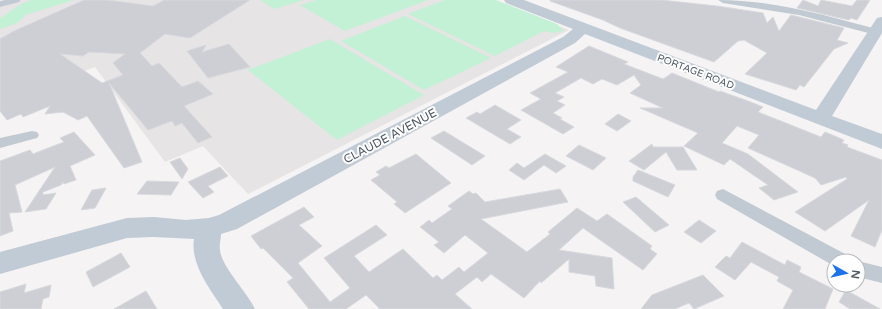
<svg xmlns="http://www.w3.org/2000/svg" width="882" height="309" viewBox="0 0 882 309" font-family="'Varela Round',sans-serif">
  <rect width="100%" height="100%" fill="#f5f3f3"/>
  <polygon fill="#e6e4e5" points="23,0 492,0 569,30 248,194 203,146 165,162 95,67 0,103 0,5"/>
  <g fill="#c3f1d5">
    <path d="M32,0H74L25,15C19,25 10,25 0,29V18C12,12 18,3 32,0Z"/>
    <polygon points="260,0 304,0 274,9"/>
    <polygon points="317,0 428,0 345,31 300,5"/>
    <polygon points="445,0 496,0 557,24 564,31 553,33 544,31 495,56 408,14"/>
    <polygon points="405,16 491,58 424,90 341,41"/>
    <polygon points="330,39 424,95 337,140 248,70"/>
  </g>
  <g fill="#cdcfd5" stroke="#d7d9de" fill-rule="evenodd">
    <path d="M84,0H107L153,6L164,0H250L190,38L165,34L140,53L152,66L159,63L182,87L198,81L213,94L184,106L212,137L198,143L182,123L175,126L172,121L148,130L109,83L142,162L124,168L87,116L78,120L63,112L45,114L50,106L23,117L21,114L7,120L0,111V39L14,31ZM89,52L125,54L113,63L123,75L102,83L60,54L83,56Z"/>
    <polygon points="550,0 661,0 717,6 763,13 767,23 773,17 779,31 791,15 844,28 837,40 848,43 834,49 804,87 800,85 796,90 745,74 767,53 744,40 738,41 714,62 620,28 603,20 550,1"/>
    <polygon points="803,0 818,6 821,0 852,6 857,0 870,0 857,20 851,18 849,20 797,8"/>
    <polygon points="229,44 250,67 208,78 187,51 206,45 202,52"/>
    <polygon points="589,46 628,62 624,64 663,79 672,73 719,92 720,91 748,101 763,107 758,112 821,137 825,132 844,140 842,143 848,145 847,147 882,160 882,230 875,247 851,236 869,200 825,231 795,212 847,179 846,177 821,185 815,178 748,148 759,135 737,126 722,143 748,154 798,192 774,200 759,188 768,185 730,159 724,165 684,146 698,133 640,108 663,108 630,93 641,85 634,75 617,85 602,79 593,84 581,78 555,93 564,97 557,101 565,105 553,113 562,118 560,119 574,127 563,134 521,110 541,99 530,93 568,72 556,67"/>
    <polygon points="495,105 521,120 507,129 521,137 510,144 466,118 477,112 480,114"/>
    <polygon points="618,114 631,121 617,131 605,124"/>
    <polygon points="444,131 485,156 472,165 431,138"/>
    <polygon points="74,132 95,155 70,166 76,180 64,184 63,182 61,185 43,192 43,195 56,193 46,209 25,212 55,167 15,185 22,212 9,213 13,231 0,236 0,161 30,150 33,154 43,150 64,142 60,138"/>
    <polygon points="652,144 653,147 683,147 697,170 677,170 666,152 644,170 629,161"/>
    <polygon points="579,145 606,158 593,170 566,156"/>
    <polygon points="416,154 451,183 405,213 394,204 397,202 371,180 380,175 376,172 386,166 389,168"/>
    <polygon points="545,154 566,166 556,173 544,165 524,180 509,170 517,163 524,168"/>
    <polygon points="180,158 188,169 182,179 170,162"/>
    <polygon points="220,167 228,176 208,186 214,192 203,198 188,182"/>
    <polygon points="638,170 675,185 668,197 633,181 633,177"/>
    <polygon points="147,181 179,182 171,195 137,194"/>
    <polygon points="106,188 95,208 81,210 92,190"/>
    <polygon points="560,189 568,202 481,219 527,252 550,234 548,232 577,208 597,221 607,214 652,246 650,249 657,254 643,270 583,228 559,250 612,258 614,289 596,286 595,276 569,272 569,259 541,283 540,281 524,298 491,274 482,282 477,277 455,294 472,309 380,309 366,295 346,309 309,309 287,282 293,278 263,248 261,249 251,236 304,207 314,217 299,225 322,246 298,263 330,302 350,288 324,258 376,225 387,235 354,256 369,272 403,249 433,278 437,275 442,280 459,267 464,272 488,253 465,235 444,253 434,245 439,242 420,227 429,220 432,223 452,209 448,206 469,191 473,194 476,193 485,202"/>
    <polygon points="636,197 669,225 655,232 623,202"/>
    <polygon points="699,220 716,231 701,243 684,232"/>
    <polygon points="742,242 785,265 787,260 801,267 799,272 833,289 825,309 783,309 793,290 777,281 779,277 751,262 735,280 715,267 726,256 730,258"/>
    <polygon points="121,253 130,267 93,287 86,272"/>
    <polygon points="703,275 724,296 694,309 689,303 675,309 641,309 652,295"/>
    <polygon points="26,284 24,293 51,285 49,297 43,299 41,309 0,309 0,292"/>
    <polygon points="846,290 880,309 850,309 839,302"/>
    <polygon points="146,291 157,309 114,309"/>
  </g>
  <g fill="none" stroke-linecap="round" stroke-linejoin="round">
    <g fill="#c1cad2" fill-rule="evenodd">
      <polygon points="5,0 21,0 19,2 0,7 0,1"/>
      <path d="M718,0C774,0 827,16 880,30L881,32L876,35L799,15L723,3Z"/>
      <polygon points="32,131 37,132 39,135 37,138 0,148 0,138"/>
      <polygon points="723,189 849,256 851,261 834,261 834,266 717,199 715,195 717,191"/>
      <polygon points="858,261 882,267 882,283 858,277"/>
    </g>
    <path fill="#c1cbd6" fill-rule="evenodd" d="M504,0H524L816,110L877,18L882,17V33L832,116L882,134V149L585,34L575,43L237,229L221,234C221,239 219,245 220,250C221,266 247,292 255,309H223C210,289 190,264 194,239L154,237L127,238L0,274V252L127,218L154,217L186,220L209,218L219,215L563,37L573,29L506,3Z"/>
  </g>
  <g text-anchor="middle" stroke-width="4" stroke-linejoin="round" paint-order="stroke">
    <g font-size="10" fill="#4a5661" stroke="#fff">
      <text transform="translate(696 71) rotate(21)" y="4">PORTAGE ROAD</text>
    </g>
    <g font-size="12" fill="#4a5661" stroke="#fff">
      <text transform="translate(390 136) rotate(-28)" y="4">CLAUDE AVENUE</text>
    </g>
  </g>
  <g transform="translate(846 273) rotate(98)"><circle r="19" fill="#ffffff" stroke="#b7bbc0"/>
  <path d="M0-3L7 15L0 10L-7 15Z" fill="#1a73e8"/>
  <text y="-6" font-size="11" font-weight="bold" text-anchor="middle" fill="#4a5661">N</text>
  </g>
</svg>
